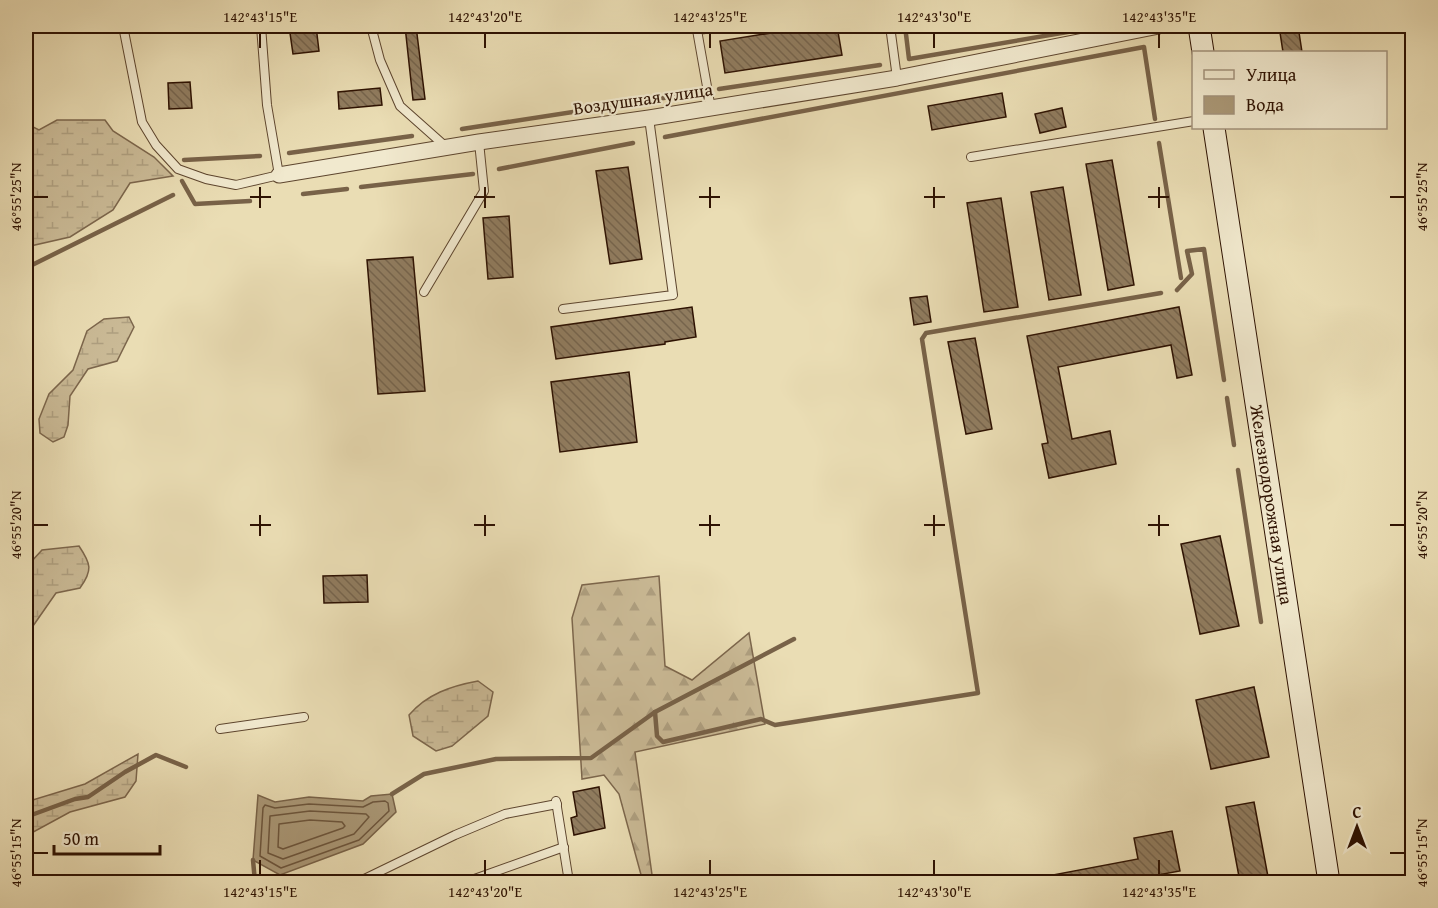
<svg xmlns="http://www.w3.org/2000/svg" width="1438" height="908" viewBox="0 0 1438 908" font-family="'Gentium Book Plus',serif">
  <defs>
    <pattern id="forest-firs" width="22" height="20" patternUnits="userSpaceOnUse" patternTransform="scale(1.5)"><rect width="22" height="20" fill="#caba96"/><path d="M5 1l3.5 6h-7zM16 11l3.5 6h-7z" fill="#ae9f80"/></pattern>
    <pattern id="wetland-marsh" width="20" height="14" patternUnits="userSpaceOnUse" patternTransform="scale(1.5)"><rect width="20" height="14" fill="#caba96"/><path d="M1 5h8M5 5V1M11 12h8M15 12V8" fill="none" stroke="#ae9f80"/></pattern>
    <pattern id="building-back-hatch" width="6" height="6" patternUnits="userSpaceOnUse" patternTransform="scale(1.5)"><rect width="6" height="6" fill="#907c5f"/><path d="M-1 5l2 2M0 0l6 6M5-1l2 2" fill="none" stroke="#76644c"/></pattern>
  </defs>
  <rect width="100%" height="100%" fill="#eaddb4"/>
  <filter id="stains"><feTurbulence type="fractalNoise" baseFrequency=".00333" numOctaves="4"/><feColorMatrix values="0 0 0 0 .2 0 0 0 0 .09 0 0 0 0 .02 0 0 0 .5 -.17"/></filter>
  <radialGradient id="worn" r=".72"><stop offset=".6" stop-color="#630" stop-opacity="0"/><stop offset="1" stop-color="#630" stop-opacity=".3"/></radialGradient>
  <polygon fill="url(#forest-firs)" stroke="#7c664c" stroke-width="1.5" points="659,576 665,666 692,680 749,633 765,724 635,752 653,882 643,882 619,794 604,775 582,779 572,618 582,585"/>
  <g fill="url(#wetland-marsh)" stroke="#7c664c" stroke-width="1.5">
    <polygon points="26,115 27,124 39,130 57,120 105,120 113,131 154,157 173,176 130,183 113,210 70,237 26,247"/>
    <polygon points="129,317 134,327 117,361 88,369 70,396 68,425 64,437 53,442 40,433 39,419 49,394 73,370 87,331 104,319"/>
    <path d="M79,546C91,564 93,570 80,588L56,593L26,636V576L31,562L42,550Z"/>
    <path d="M478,681L493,692L488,716L452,746L436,751L413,736L409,715C427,694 451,686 478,681Z"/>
    <polygon points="138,754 136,781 125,797 70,812 26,836 26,802 85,784"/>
  </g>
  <polygon fill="#aa9877" stroke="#786248" stroke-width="1.5" points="392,794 396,812 363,844 280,875 253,860 258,795 275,802 309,797 363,801 371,796"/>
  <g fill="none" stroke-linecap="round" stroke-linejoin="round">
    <g stroke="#6c553c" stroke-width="1.5">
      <polygon points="385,801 388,803 389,811 359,840 281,868 260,856 263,808 265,805 275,808 309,804 363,807 373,802"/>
      <polygon points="310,811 366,814 369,817 354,834 283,859 268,853 270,816"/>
      <polygon points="310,820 342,822 345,826 343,828 283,849 278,847 279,824"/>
    </g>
    <g stroke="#786248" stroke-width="4.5">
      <polyline points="905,26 909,59 1103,26"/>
      <polyline points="719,89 880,65"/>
      <polyline points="462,129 696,93"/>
      <polyline points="665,137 1144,47 1155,119"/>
      <polyline points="1159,143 1181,278"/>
      <polyline points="289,153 412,136"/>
      <polyline points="184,160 260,156"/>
      <polyline points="499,169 633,143"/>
      <polyline points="182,181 195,204 250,201"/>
      <polyline points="361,187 473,174"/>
      <polyline points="303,194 347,189"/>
      <polyline points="26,268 173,195"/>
      <polyline points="1177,290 1192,274 1187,251 1204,249 1224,380"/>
      <polyline points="1227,398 1234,445"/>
      <polyline points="1238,470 1261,622"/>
      <polyline points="655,712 657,736 663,742 761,719 775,725 978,693 922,339 926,333 1161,293"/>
      <polyline points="392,794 424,774 496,759 591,758 655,712 794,639"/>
      <polyline points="26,817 75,799 88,797 125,772 156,755 186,767"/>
      <polyline points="253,860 255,882"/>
    </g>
  </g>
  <g fill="url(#building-back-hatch)" stroke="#2e1202" stroke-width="1.5">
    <polygon points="289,26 316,26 319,51 293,54"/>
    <polygon points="405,26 416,26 425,99 413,100"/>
    <polygon points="815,26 837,26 842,55 725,73 720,41"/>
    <polygon points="1279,26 1298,26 1302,52 1283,52"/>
    <polygon points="190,82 192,108 169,109 168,83"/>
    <polygon points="380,88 382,105 339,109 338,92"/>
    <polygon points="1002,93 1006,117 932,130 928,106"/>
    <polygon points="1062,108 1066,127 1040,133 1035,114"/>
    <polygon points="1112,160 1134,285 1108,290 1086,164"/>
    <polygon points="628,167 642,259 610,264 596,171"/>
    <polygon points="1063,187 1081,295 1049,300 1031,192"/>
    <polygon points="1001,198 1018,307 984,312 967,203"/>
    <polygon points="509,216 513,277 488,279 483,218"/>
    <polygon points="413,257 425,391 378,394 367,260"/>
    <polygon points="927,296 931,322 914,325 910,298"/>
    <polygon points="692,307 696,337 665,342 665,344 556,359 551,327"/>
    <polygon points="1179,307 1192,375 1177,378 1171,345 1058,367 1072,439 1110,431 1116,464 1049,478 1042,444 1048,443 1027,336"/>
    <polygon points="975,338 992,429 966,434 948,342"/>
    <polygon points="629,372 637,442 560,452 551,382"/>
    <polygon points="1220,536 1239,626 1200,634 1181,544"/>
    <polygon points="367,575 368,602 324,603 323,576"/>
    <polygon points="1254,687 1269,757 1211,769 1196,700"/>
    <polygon points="599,787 605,828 574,835 571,818 577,816 573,792"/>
    <polygon points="1254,802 1269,882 1240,882 1226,807"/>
    <polygon points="1172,831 1180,871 1119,882 1043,882 1042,877 1138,859 1134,838"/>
  </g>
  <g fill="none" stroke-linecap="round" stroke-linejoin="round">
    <defs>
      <g id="service">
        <polyline points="123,26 142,122 156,145 178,169 206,179 236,185 279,175 267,105 261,26"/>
        <polyline points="371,26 380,60 400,106 445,146"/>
        <polyline points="890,26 897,78"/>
        <polyline points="711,109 697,30 730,26"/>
        <polyline points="971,157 1194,121"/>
        <polyline points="424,292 484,191 479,142"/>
        <polyline points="563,309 673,295 649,118"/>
        <polyline points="220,729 304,717"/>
        <polyline points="556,801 569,882"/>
        <polyline points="358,882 455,835 505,814 557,804"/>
        <polyline points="466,882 564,847"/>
      </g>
      <polyline id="minor" points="279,175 479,142 649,118 897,78 1159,26"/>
      <g id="secondary">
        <polyline points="1199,26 1203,52"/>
        <path id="s1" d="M1214,128L1329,882"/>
      </g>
    </defs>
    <use href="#service" stroke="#5d452e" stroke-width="10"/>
    <use href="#minor" stroke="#5d452e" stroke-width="17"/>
    <use href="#secondary" stroke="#2e1202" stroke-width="23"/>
    <use href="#service" stroke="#f1e9ce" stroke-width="8"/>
    <use href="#minor" stroke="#f1e9ce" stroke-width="15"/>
    <use href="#secondary" stroke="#f1e9ce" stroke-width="21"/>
  </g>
  <path fill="none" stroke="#2e1202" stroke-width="2" d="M260,33V48M485,33V48M710,33V48M934,33V48M1159,33V48M260,187V208M485,187V208M710,187V208M934,187V208M1159,187V208M33,197H48M250,197H271M474,197H495M699,197H720M924,197H945M1148,197H1169M1390,197H1405M260,515V536M485,515V536M710,515V536M934,515V536M1159,515V536M33,525H48M250,525H271M474,525H495M699,525H720M924,525H945M1148,525H1169M1390,525H1405M33,853H48M1390,853H1405M260,860V875M485,860V875M710,860V875M934,860V875M1159,860V875"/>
  <g text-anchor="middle" stroke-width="4.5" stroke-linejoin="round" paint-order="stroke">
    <g font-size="18" fill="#2e1202" stroke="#f1e9ce">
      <text transform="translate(643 99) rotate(-8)" y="6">Воздушная улица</text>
      <text dy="6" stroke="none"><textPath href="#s1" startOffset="381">Железнодорожная улица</textPath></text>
    </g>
  </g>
  <rect width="1438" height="908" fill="none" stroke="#eaddb4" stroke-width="66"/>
  <rect x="1192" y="51" width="195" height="78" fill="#f1e9ce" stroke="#a3937c" stroke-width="1.5"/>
  <rect x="1204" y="70" width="30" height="9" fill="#f1e9ce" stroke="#a3937c" stroke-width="1.5"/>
  <text x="1246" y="81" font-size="18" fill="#2e1202">Улица</text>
  <rect x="1204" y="96" width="30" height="18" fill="#aa9877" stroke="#a3937c" stroke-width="1.5"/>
  <text x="1246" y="111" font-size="18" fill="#2e1202">Вода</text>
  <g transform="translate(1357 827)" stroke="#f1e9ce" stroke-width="4.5" paint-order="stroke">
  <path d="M0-4.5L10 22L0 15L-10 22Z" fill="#2e1202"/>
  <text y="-9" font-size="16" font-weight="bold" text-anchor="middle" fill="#2e1202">С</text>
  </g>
  <path d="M54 845v9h106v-9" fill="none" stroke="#2e1202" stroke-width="3"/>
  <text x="63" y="845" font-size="18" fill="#2e1202" stroke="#f1e9ce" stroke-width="4.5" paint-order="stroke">50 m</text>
  <rect x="33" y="33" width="1372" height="842" fill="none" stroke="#2e1202" stroke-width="2"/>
  <g font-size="15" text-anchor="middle" fill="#2e1202">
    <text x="260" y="22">142°43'15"E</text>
    <text x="485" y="22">142°43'20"E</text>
    <text x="710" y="22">142°43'25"E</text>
    <text x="934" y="22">142°43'30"E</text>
    <text x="1159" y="22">142°43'35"E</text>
    <text transform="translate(16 197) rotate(-90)" y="5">46°55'25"N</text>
    <text transform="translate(1422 197) rotate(-90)" y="5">46°55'25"N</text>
    <text transform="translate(16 525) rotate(-90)" y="5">46°55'20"N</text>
    <text transform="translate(1422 525) rotate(-90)" y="5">46°55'20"N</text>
    <text transform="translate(16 853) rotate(-90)" y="5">46°55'15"N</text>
    <text transform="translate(1422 853) rotate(-90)" y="5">46°55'15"N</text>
    <text x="260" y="897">142°43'15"E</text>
    <text x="485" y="897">142°43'20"E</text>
    <text x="710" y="897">142°43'25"E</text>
    <text x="934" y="897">142°43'30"E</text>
    <text x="1159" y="897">142°43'35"E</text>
  </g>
  <rect width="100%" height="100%" filter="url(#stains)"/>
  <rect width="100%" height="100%" fill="url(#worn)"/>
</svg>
